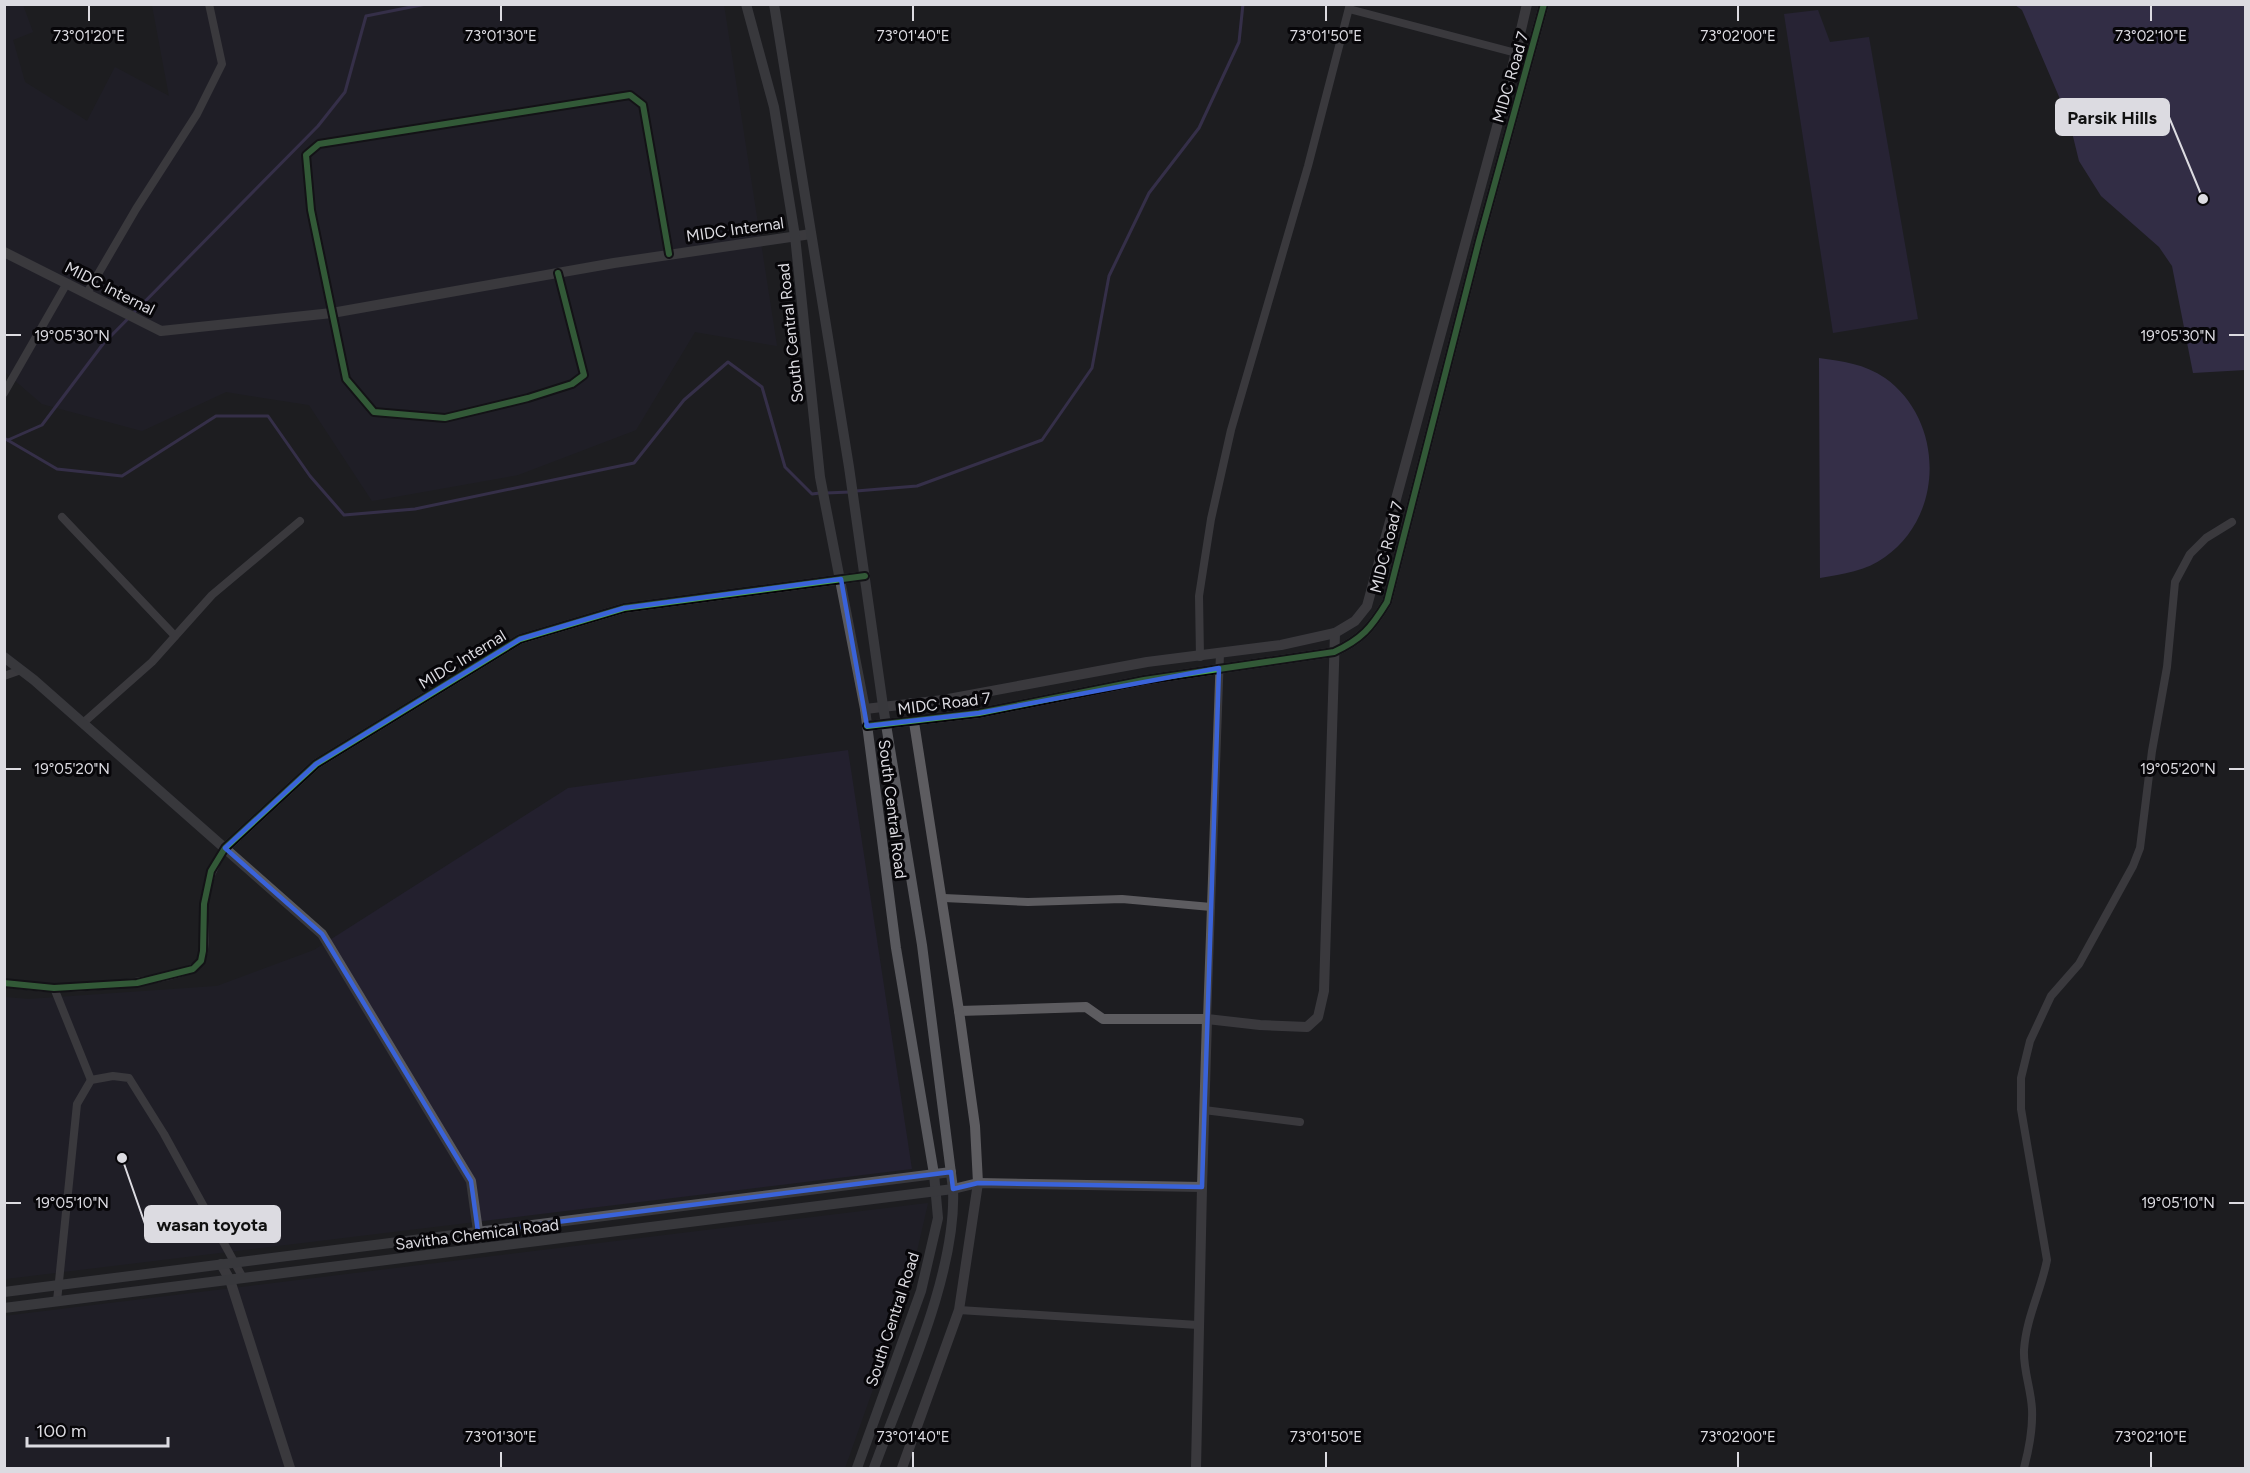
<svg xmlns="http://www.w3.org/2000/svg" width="2250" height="1473" viewBox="0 0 2250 1473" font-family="Figtree,sans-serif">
  <rect width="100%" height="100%" fill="#1d1d21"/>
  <g fill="#23202e">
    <polygon points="5,5 23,5 33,32 13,40 25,82 87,121 115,67 169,96 152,5 724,5 777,346 695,332 636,430 518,475 372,501 309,405 226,392 142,431 42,404 5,372"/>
    <polygon points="848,750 912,1169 5,1279 4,997 29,999 217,986 314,950 568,788"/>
    <polygon points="928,1203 908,1290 845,1468 5,1468 4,1316"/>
  </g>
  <polygon fill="#332b4c" points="1818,10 1830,42 1869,37 1918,319 1833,333 1784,14"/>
  <polygon fill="#4c4071" points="2015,5 2245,5 2245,370 2193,373 2172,266 2159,247 2101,196 2079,161 2069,120 2022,10"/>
  <path fill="#524579" d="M1819,358C1842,361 1865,364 1885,378C1944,420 1945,515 1885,557C1866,571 1843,574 1820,578Z"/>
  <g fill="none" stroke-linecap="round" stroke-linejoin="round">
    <g stroke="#524579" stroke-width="3">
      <polyline points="4,438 57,469 122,476 216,416 268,416 310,476 344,515 415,509 634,463 684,400 728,362 762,387 785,467 812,494 820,493"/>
      <polyline points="8,440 42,425 103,344 318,126 345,92 366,16 426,4"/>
      <polyline points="856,491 917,486 1042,440 1092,368 1109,276 1149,193 1199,128 1239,42 1243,4"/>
      <polyline points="826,493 850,492"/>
    </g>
    <g stroke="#5d5c60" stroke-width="8">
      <polyline points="1349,9 1516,53"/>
      <polyline points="558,273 584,375 572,384 528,398 445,418 374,412 346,379 311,210 306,155 319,144 630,95 643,105 669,254"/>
      <polyline points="87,293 136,209 197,114 222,64 209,4"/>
      <polyline points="4,393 67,283"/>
      <polyline points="62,517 175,636"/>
      <polyline points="1200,657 1199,596 1211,519 1231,430 1308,166 1350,4"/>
      <polyline points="4,676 21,670"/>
      <polyline points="83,723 152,662 212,595 300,521"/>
      <polyline points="944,898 1028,902 1122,899 1211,907"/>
      <path d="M4,983C21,985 38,988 54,988C79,989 188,981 200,962C209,946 202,920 204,903C207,882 213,866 225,848"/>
      <polyline points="54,988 91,1080"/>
      <polyline points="1207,1019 1220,653"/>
      <polyline points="1204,1110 1300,1122"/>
      <polyline points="57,1301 77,1104 91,1080 113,1076 129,1078 164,1134 243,1278"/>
      <polyline points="959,1310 1198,1325"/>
      <path d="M2024,1468C2029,1449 2033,1429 2032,1409C2031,1389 2023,1369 2024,1350C2026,1318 2041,1291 2047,1260L2021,1109V1078L2030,1041L2051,996L2079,964L2133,866L2140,848L2152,751L2167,667L2175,582L2190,554L2206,538L2232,522"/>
    </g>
    <g stroke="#5d5c60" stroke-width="10">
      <polyline points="4,252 161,331 332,313 614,263 811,234"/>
      <polyline points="911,703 959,1011 1086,1007 1103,1019 1207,1019 1202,1187 978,1183 953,1189"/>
      <polyline points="865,709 943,700 1147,662 1281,645 1335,633 1355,621 1367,606 1508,86 1527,4"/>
      <path d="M867,726L979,713L1144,680L1334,652C1362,639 1371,628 1387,602L1479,241L1544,4"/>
      <polyline points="225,848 316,764 520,639 624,608 865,576"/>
      <polyline points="1207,1019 1260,1025 1307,1027 1318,1017 1324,991 1335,633"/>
      <polyline points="221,1264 230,1280 290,1468"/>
      <polyline points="902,1468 959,1310 978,1183 975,1126 959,1011"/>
      <polyline points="1196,1468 1202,1187"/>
    </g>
    <g stroke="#59595e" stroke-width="10">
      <polyline points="746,4 774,107 795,236 820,477 865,709 896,948 934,1174 938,1218 921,1291 857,1468"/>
      <path d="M774,4L849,467L883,706L922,945L953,1189C957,1273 903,1388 874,1468"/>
      <polyline points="4,657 34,680 322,934 471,1181 479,1238"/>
      <polyline points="4,1292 951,1172"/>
      <polyline points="4,1308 953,1189"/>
    </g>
    <defs>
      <g id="cycleway">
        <polyline points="558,273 584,375 572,384 528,398 445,418 374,412 346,379 311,210 306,155 319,144 630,95 643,105 669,254"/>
        <path d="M867,726L979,713L1144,680L1334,652C1362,639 1371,628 1387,602L1479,241L1544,4"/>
        <polyline points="4,983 54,988 137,983 193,969 201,961 203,951 204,904 211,871 225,848 316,764 520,639 624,608 865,576"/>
      </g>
    </defs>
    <use href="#cycleway" stroke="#070609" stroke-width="10"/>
    <use href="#cycleway" stroke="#4ca352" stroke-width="6"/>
  </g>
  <path d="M0 0H2250V1473H0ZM841,579L867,726L979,713L1219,668L1202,1187L978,1183L953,1189L951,1172L478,1232L471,1181L322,934L225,848L316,764L520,639L624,608Z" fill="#1d1d21" fill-opacity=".55" fill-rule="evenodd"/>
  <path fill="none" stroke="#3a63d9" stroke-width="4.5" stroke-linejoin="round" d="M841,579L867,726L979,713L1219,668L1202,1187L978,1183L953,1189L951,1172L478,1232L471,1181L322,934L225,848L316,764L520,639L624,608Z"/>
  <path fill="none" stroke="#dcdbe1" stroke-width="2" d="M89,6V21M501,6V21M913,6V21M1326,6V21M1738,6V21M2151,6V21M6,335H21M2229,335H2244M6,769H21M2229,769H2244M6,1203H21M2229,1203H2244M501,1452V1467M913,1452V1467M1326,1452V1467M1738,1452V1467M2151,1452V1467"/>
  <g text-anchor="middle" stroke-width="6" stroke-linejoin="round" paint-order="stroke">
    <g font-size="16" fill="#dcdbe1" stroke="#070609">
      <text transform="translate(1510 77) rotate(-74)" y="6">MIDC Road 7</text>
      <text transform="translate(735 229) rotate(-8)" y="6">MIDC Internal</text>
      <text transform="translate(110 288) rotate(27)" y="6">MIDC Internal</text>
      <text transform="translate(790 333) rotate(-96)" y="6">South Central Road</text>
      <text transform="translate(1386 547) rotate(-76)" y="6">MIDC Road 7</text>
      <text transform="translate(462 659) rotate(-31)" y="6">MIDC Internal</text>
      <text transform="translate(944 703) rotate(-7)" y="6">MIDC Road 7</text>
      <text transform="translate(893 809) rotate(83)" y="6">South Central Road</text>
      <text transform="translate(477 1234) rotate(-7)" y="6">Savitha Chemical Road</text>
      <text transform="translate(892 1319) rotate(-72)" y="6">South Central Road</text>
    </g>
  </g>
  <g font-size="15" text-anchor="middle" fill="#dcdbe1" stroke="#070609" stroke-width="6" stroke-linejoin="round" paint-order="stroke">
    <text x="89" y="41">73°01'20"E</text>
    <text x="501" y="41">73°01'30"E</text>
    <text x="913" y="41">73°01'40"E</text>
    <text x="1326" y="41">73°01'50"E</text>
    <text x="1738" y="41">73°02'00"E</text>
    <text x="2151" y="41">73°02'10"E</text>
    <text x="72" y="341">19°05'30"N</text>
    <text x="2178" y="341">19°05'30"N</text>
    <text x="72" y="774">19°05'20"N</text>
    <text x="2178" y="774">19°05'20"N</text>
    <text x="72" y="1208">19°05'10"N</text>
    <text x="2178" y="1208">19°05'10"N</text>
    <text x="501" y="1442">73°01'30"E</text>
    <text x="913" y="1442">73°01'40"E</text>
    <text x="1326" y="1442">73°01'50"E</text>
    <text x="1738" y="1442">73°02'00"E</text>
    <text x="2151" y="1442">73°02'10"E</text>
  </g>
  <path fill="none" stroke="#dcdbe1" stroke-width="2" d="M2203 199L2169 117M122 1158L145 1224"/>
  <g fill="#dcdbe1" stroke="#070609" stroke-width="2">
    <circle cx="2203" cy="199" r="6"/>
    <circle cx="122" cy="1158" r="6"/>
  </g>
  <g fill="#dcdbe1" stroke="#dcdbe1" stroke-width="2">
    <rect x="2056" y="99" width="113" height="36" rx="6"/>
    <rect x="145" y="1206" width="135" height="36" rx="6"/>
  </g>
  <g font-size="18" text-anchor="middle" font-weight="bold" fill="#111">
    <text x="2112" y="124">Parsik Hills</text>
    <text x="212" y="1231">wasan toyota</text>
  </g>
  <rect width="2250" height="1473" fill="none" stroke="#dcdbe1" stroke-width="12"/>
  <path d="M27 1437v9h141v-9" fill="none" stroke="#dcdbe1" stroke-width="3"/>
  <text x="36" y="1437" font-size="18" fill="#dcdbe1" stroke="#070609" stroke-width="4.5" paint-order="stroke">100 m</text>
</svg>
